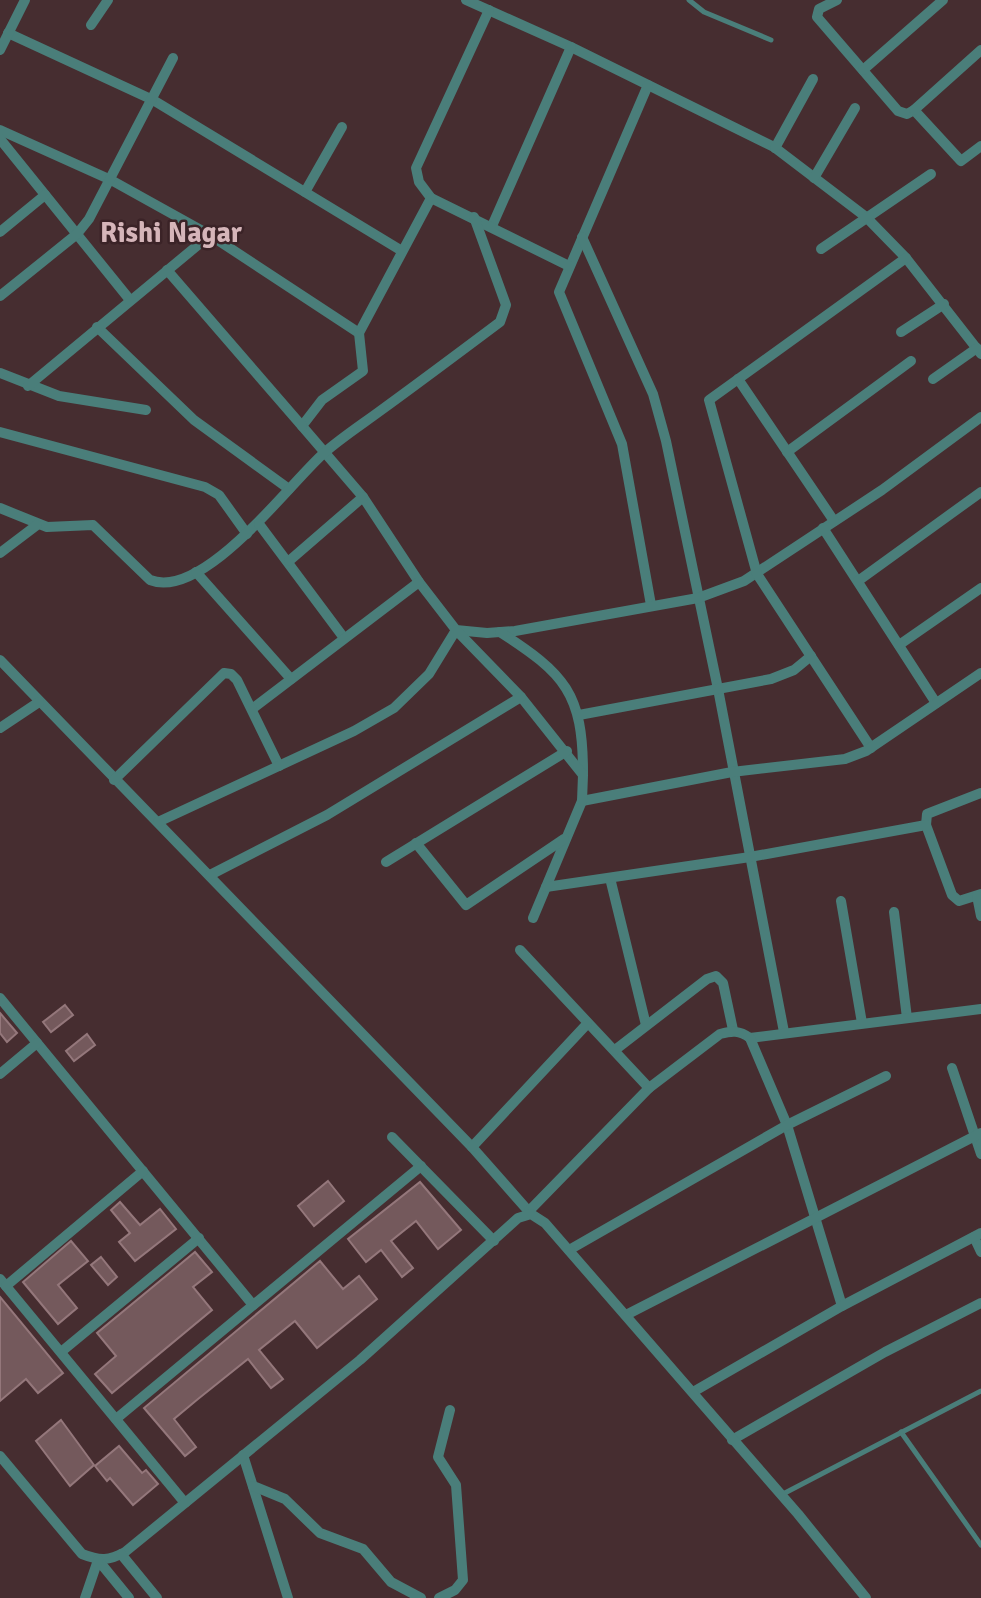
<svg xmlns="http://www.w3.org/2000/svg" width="981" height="1598" viewBox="0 0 981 1598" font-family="Signika,sans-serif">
  <rect width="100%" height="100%" fill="#462d30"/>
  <g fill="#74595c" stroke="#94777b" stroke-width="2">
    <polygon points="65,1005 73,1015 51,1032 43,1022"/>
    <polygon points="0,1013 17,1033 7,1042 0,1033"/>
    <polygon points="87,1034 95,1045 74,1061 66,1051"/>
    <polygon points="328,1181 344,1201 314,1226 298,1206"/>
    <polygon points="420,1182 461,1230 438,1249 416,1221 391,1241 413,1268 402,1277 381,1250 366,1262 348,1239"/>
    <polygon points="120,1202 140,1225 160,1209 176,1229 135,1261 119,1242 130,1233 111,1210"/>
    <polygon points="71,1241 88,1261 58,1285 77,1308 58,1324 23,1282"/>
    <polygon points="195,1252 212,1272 193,1287 212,1310 112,1393 95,1374 116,1356 97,1333"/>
    <polygon points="101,1257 117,1277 108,1285 91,1265"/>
    <polygon points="320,1261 343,1289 359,1276 377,1299 317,1348 295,1321 259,1350 283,1379 271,1388 248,1359 198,1399 174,1419 196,1447 185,1456 144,1408"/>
    <polygon points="0,1297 63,1373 38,1393 26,1379 0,1401"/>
    <polygon points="61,1420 94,1465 70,1486 36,1441"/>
    <polygon points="119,1446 142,1473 146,1470 158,1484 133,1505 110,1478 107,1481 95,1466"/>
  </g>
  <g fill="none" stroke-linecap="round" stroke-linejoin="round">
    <g stroke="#4a7e7a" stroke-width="5">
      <polyline points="689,0 704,12 771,40"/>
      <polyline points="901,1432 981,1545"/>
      <polyline points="781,1495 981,1391"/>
    </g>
    <g stroke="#4a7e7a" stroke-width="10">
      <polyline points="466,0 571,47 774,147 866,217 906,258 981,354"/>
      <polyline points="837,0 819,9 817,17 898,111 907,114 914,110 961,161 981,146"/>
      <polyline points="91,25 108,0"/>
      <polyline points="8,33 153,100 402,251"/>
      <polyline points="0,50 25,0"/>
      <polyline points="863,70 943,0"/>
      <polyline points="648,85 559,292 622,444 651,605"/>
      <polyline points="914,110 981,50"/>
      <polyline points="0,130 111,180 210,235 359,333"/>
      <polyline points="0,139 130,300"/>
      <polyline points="775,148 813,79"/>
      <polyline points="814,178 855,108"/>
      <polyline points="305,192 342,127"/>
      <polyline points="431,198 419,182 416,168 489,10"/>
      <polyline points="492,226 571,47"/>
      <polyline points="0,232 45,195"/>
      <polyline points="582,237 653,394 666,441 718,689 784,1032"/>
      <polyline points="821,249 931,174"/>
      <polyline points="569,266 431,198 359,333 363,371 322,400 302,426 363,497 419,582 456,630 487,633 515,631 698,598 744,581 882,490 981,417"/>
      <polyline points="167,270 302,426"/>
      <polyline points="0,296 77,234 89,219 173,58"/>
      <polyline points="97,327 194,420 289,489"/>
      <polyline points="901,332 944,304"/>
      <polyline points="0,373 59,396 146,410"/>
      <polyline points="738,379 834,521"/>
      <polyline points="933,379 977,348"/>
      <polyline points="28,386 210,235"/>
      <polyline points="0,432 205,487 219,495 247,534"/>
      <polyline points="787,452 911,361"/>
      <path d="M0,508L47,527L93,525L150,580C203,601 289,484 324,453C341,438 361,425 380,411C420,382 460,352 500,322L506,305L474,217"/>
      <polyline points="259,524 344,638"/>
      <polyline points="823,528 936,703"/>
      <polyline points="0,553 37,525"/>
      <polyline points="289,561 363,497"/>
      <polyline points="196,572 291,679"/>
      <polyline points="858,581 981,492"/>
      <path d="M500,632C565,674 583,693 583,773"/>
      <polyline points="899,645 981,588"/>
      <polyline points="0,660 472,1147 531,1214"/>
      <polyline points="252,709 419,582"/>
      <polyline points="579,715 771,679 794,670 811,656"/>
      <polyline points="0,728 39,702"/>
      <polyline points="871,748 757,574 709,400 906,258"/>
      <polyline points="114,780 224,673 231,674 237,680 279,766"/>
      <polyline points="582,801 732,772 845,759 866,751 981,673"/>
      <polyline points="158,822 354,731 394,708 429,674 456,630 521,697 583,775 582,801 533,918"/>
      <polyline points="926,825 927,814 981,793"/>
      <polyline points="416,843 466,905 564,839"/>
      <polyline points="386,862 567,751"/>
      <polyline points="210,875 327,815 521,697"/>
      <polyline points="610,878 646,1025"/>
      <polyline points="546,887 750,857 926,825 952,895 959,901 981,894"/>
      <polyline points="977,896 981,916"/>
      <polyline points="841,901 862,1023"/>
      <polyline points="894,912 907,1018"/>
      <polyline points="520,950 649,1088"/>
      <polyline points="0,998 253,1305"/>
      <polyline points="750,1038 981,1009"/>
      <polyline points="615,1050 707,979 716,976 723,983 733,1030"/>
      <polyline points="952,1068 981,1154"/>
      <polyline points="0,1074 37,1043"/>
      <polyline points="392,1137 494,1241"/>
      <polyline points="472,1147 587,1024"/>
      <path d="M529,1211L649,1088L720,1034C732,1031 739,1030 750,1038L787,1125L842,1306"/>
      <polyline points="974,1237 981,1252"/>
      <polyline points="569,1250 787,1125 886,1076"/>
      <polyline points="0,1279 185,1503"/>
      <polyline points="6,1286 143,1171"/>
      <polyline points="626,1315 981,1133"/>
      <polyline points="61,1352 199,1238"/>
      <polyline points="693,1392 842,1306 981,1233"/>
      <polyline points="116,1419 421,1166"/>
      <polyline points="732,1440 885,1352 981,1303"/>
      <polyline points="243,1455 288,1598"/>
      <path d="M0,1456L82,1554C100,1561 109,1561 125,1552L360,1360L518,1218L531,1214L545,1223L798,1514L866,1598"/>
      <polyline points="253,1486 285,1499 320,1533 363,1549 391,1582 421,1598"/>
      <polyline points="121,1554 157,1598"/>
      <polyline points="98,1560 129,1598"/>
      <polyline points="85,1598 98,1560"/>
      <polyline points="439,1598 455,1590 463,1580 456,1485 438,1457 450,1410"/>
    </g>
  </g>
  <g text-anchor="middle" stroke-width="5" stroke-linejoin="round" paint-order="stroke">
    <g font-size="28" font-weight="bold" fill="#d5b5b9" stroke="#3b2327">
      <text x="171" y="242">Rishi Nagar</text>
    </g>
  </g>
</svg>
